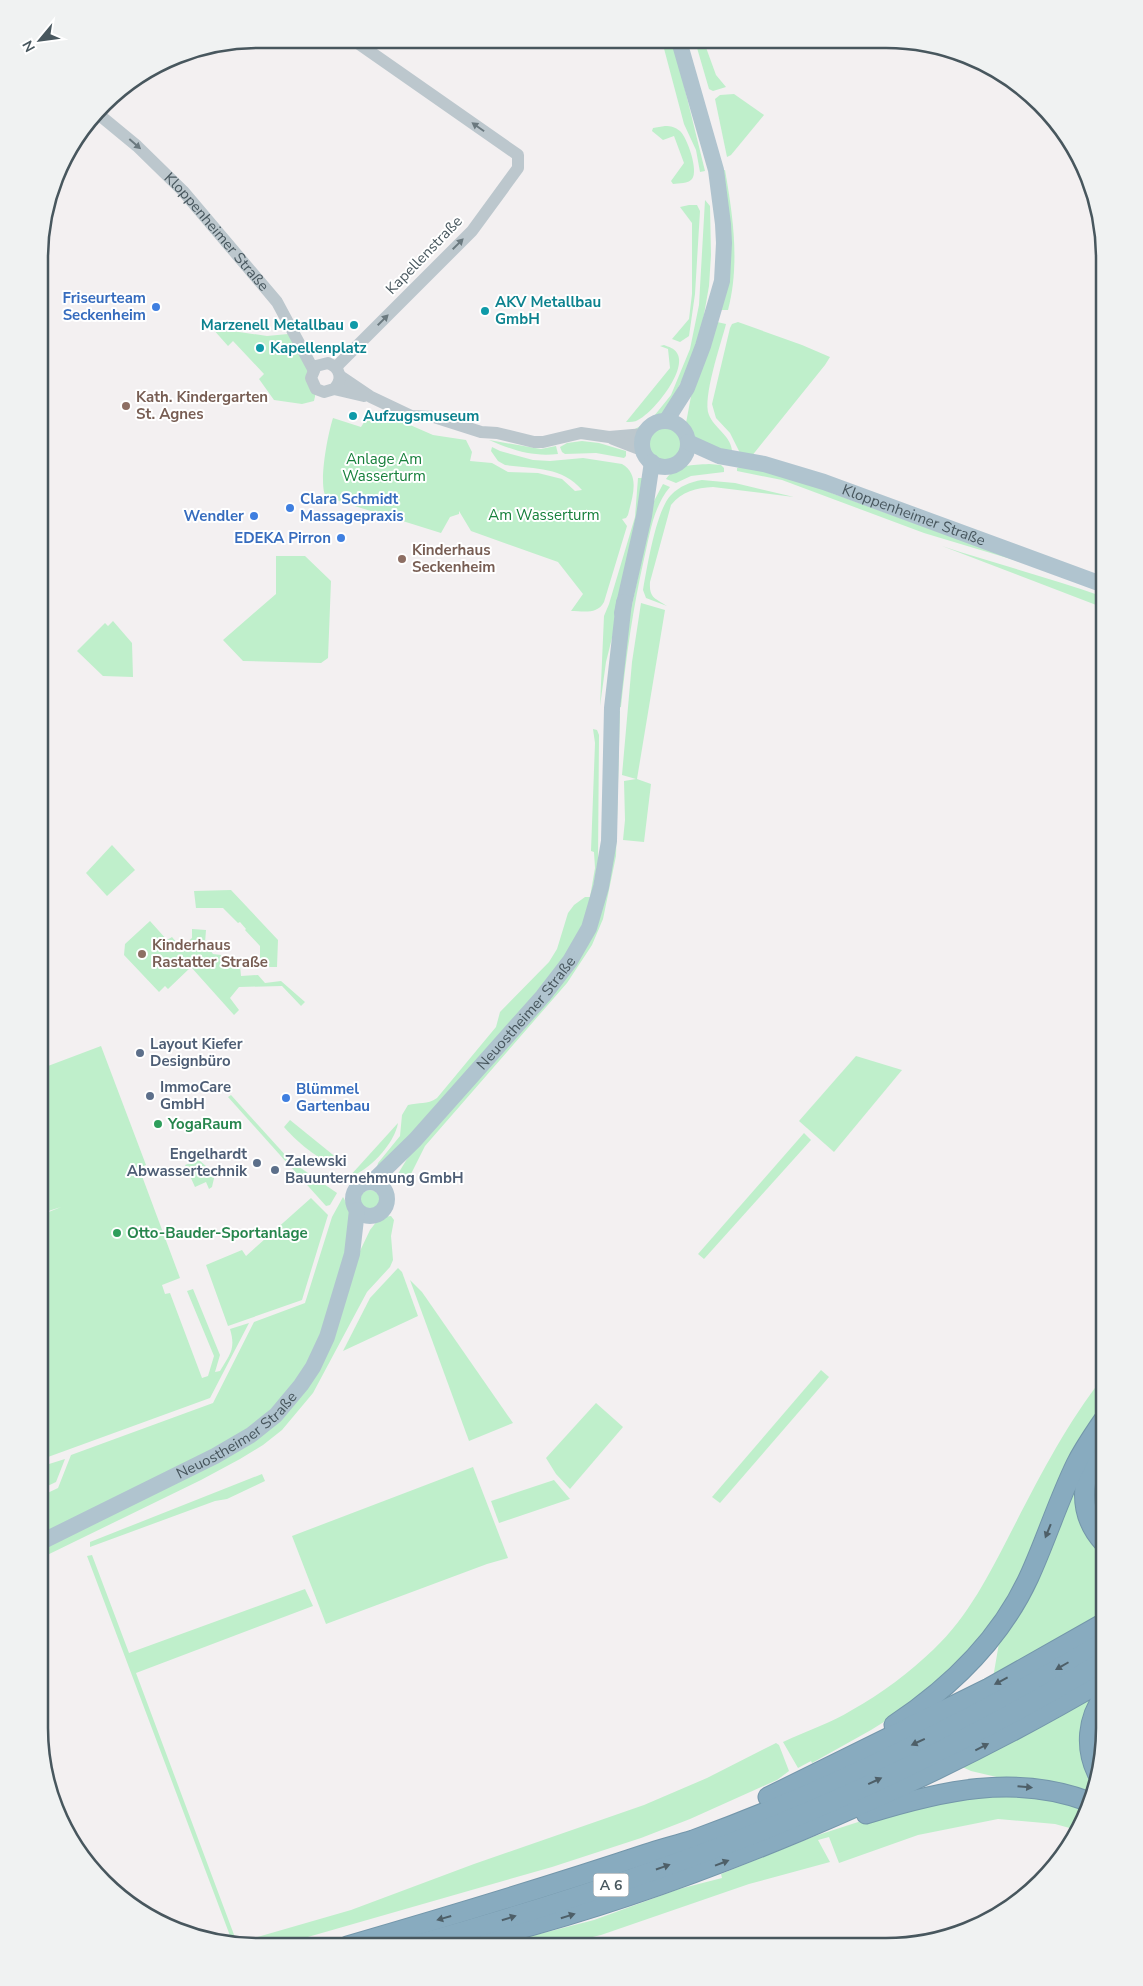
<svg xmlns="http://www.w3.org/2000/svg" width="1143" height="1986" viewBox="0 0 1143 1986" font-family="'Nunito Sans',sans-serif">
  <rect width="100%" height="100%" fill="#f3f0f1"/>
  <g fill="#bfefcb">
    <polygon points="662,41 673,41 705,171 700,172 696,150 684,124"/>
    <polygon points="695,41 704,42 716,75 726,87 713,91 709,89"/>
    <polygon points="734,94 764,115 731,155 727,157 715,99 720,95"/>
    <path d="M665,126C671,126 675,127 680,131C687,137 699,171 692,179C688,184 679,183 673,184L671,181L684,163L674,136L663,140L652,131L653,128Z"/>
    <path d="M725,170C733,216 740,264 728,310H721L719,171Z"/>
    <polygon points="705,200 710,206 711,255 709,286 698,349 664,415 640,430 633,430 650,421 671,395 690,349 699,305"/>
    <polygon points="689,205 697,205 700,211 695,294 689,336 680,342 672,339 689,319 692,294 692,223 680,207"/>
    <path d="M717,322L726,324C721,344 702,398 709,415C714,428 730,435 732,450L728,453L691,436L686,423L692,391Z"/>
    <polygon points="738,322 802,345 830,357 825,365 751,457 741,455 730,433 716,418 712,404 730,328 732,324"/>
    <path d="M212,328L267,336L288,334C299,352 321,379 314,401L302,404L274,400L259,379L264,374L233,341L228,346Z"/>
    <path d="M664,345C669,347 674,348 677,353C688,370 653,413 638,420C635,422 630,422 626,422L670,368L668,349L660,346Z"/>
    <path d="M378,411L433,435L466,440L472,452L470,461L492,463L508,472L538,473L562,479L575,491L582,490C562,466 533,469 505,465L498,461L491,451L492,447L500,451L533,460L550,461L583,458L622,464C641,475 632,498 628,515L626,518L622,519L627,526L604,602C597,615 583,611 571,611L583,594L558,562L471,531L459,511V514L450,517L441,533L326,497C318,484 328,433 333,418L361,427L370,413Z"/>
    <circle cx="665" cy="444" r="18"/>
    <path d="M489,440L541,449L556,446L558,454C532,457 512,450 489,440Z"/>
    <polygon points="582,441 599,443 626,451 626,456 624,458 596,453 565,454 562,452 560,447 567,443"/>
    <path d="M709,464L721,465L724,468V472L691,476L676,483L666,479C677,464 692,465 709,464Z"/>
    <polygon points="742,466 806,482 834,494 1027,564 924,533 782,480 737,471 737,468"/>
    <polygon points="638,478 645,478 621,602 606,662 600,706 604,616 609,604 635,517"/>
    <path d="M702,480L735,483L794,497L713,487C696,488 682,491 671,505L650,582C649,598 655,598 667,606L646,598L643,590C647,568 656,510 671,495C680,486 690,482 702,480Z"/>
    <path d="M663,484L670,487C653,507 650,534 644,559C633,608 626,657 621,707H615L618,671L654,501Z"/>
    <path d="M942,546C996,564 1051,578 1104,597V608Z"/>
    <polygon points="276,556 305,556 331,581 328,658 321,663 243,661 223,640 276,594"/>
    <polygon points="641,603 665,610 637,779 651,784 644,842 623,840 625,820 624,781 636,779 622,775 632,662"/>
    <polygon points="113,621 132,643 133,677 103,676 77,651 105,623 108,626"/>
    <polygon points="615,711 620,711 616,856 603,919 592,945 567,983 425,1146 407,1182 396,1177 407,1159 598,919"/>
    <path d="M593,729L597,730L599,735L598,861L588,915L559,969L418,1130L377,1167L378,1163L400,1136L402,1115L408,1105C419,1102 427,1105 437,1098L496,1027L500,1012L549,962L557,949L568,913L574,905L585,897H590L595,868L594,852L591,851L595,743Z"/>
    <polygon points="112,845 135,870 107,896 86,873"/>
    <polygon points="231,890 278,940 277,967 260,967 260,946 245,930 246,929 240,922 238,923 223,908 196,908 194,891"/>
    <polygon points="150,921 167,940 172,937 178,944 185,944 192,938 192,929 206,930 205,943 213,954 221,955 228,964 240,965 241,976 258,975 265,983 281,981 305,1002 301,1006 282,986 239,987 230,998 239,1010 234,1015 191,967 168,989 165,986 159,992 124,955 125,944"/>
    <path d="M101,1046L146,1165L139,1168L180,1278L162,1285L165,1294L170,1293L202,1378L208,1376L214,1356L187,1291L193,1289L220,1355L215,1372L220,1371C230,1354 236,1349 230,1329L249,1323L210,1398L48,1457L49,1464L65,1459L56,1482L39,1490V1461L48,1457L39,1433V1216L61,1207L39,1214L40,1069Z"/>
    <polygon points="856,1056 902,1070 834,1152 799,1121"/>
    <polygon points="231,1095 288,1158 288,1164 228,1097"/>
    <path d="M290,1120L348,1167C323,1165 300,1145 284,1127Z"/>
    <path d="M398,1123C395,1143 368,1172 349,1177Z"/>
    <polygon points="804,1133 811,1140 704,1259 698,1254"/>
    <polygon points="199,1160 215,1174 212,1187 209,1189 206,1182 195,1187 185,1165"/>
    <polygon points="292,1162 337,1193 330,1205 326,1206 291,1167"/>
    <circle cx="370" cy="1200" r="10"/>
    <polygon points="343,1197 350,1209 351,1228 325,1331 295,1386 241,1438 39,1537 39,1497 58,1488 71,1455 213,1403 254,1322 305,1303 332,1217"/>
    <polygon points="311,1198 328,1215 302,1300 228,1326 206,1265 242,1250 246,1256"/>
    <path d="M391,1216L394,1220L391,1236L393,1260L390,1267L367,1292L313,1393L282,1430L263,1445L240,1459L201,1480L39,1559V1549L279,1421L370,1230C376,1222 380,1217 391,1216Z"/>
    <polygon points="398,1268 402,1272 418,1316 343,1351 370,1298"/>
    <polygon points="410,1280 422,1292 513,1423 469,1441"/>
    <polygon points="821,1370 829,1377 720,1503 712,1497"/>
    <path d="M1104,1376V1409L1093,1425L1014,1594L969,1654L911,1705L871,1730L812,1763L811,1761L798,1768L783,1742C806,1731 831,1723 852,1710C881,1694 910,1672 934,1649C968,1617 990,1573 1011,1532C1040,1476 1065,1426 1104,1376Z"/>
    <polygon points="596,1403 623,1427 570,1489 556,1474 546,1458"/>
    <polygon points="1104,1428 1104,1440 1084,1471 1104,1549 1104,1614 993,1678 999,1643 1065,1503"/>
    <polygon points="1104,1457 1104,1531 1094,1511 1094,1478"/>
    <polygon points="473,1467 508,1558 487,1564 326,1624 292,1536"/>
    <polygon points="262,1474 265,1481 227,1499 215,1501 90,1547 90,1542"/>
    <polygon points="554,1480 570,1499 499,1523 491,1501"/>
    <polygon points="92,1555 129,1653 305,1589 313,1606 136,1673 236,1940 232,1941 87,1556"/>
    <polygon points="1101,1690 1095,1780 1091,1797 1005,1779 971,1771 960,1766"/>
    <polygon points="776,1743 779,1745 789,1771 777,1780 690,1819 641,1838 552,1867 280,1945 230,1945 351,1910 474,1864 644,1805 707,1778"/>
    <polygon points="1011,1791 1089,1807 1077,1830 1055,1824 998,1819 918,1835 839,1863 829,1837 818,1840 830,1862 749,1884 601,1935 555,1946 492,1946 594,1920 679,1889 722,1878 721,1874 815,1836 892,1811"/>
  </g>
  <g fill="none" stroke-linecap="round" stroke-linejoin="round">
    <defs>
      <g id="highway">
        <path d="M1104,1543C1078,1515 1078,1475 1104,1446"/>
        <path d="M894,1725C951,1687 1000,1640 1029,1577C1046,1540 1058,1501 1076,1464C1084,1448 1094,1434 1104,1419"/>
        <path d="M1097,1773C1085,1748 1087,1719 1104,1696"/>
        <polyline points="768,1797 989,1688 1104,1623"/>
        <path d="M866,1814C940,1791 1015,1773 1090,1802"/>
        <path d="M464,1943C580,1916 690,1877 800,1831C905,1787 1006,1738 1104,1680"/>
        <path d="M347,1946C447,1917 547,1887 646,1854C661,1849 677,1845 693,1840C833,1789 976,1718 1104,1642"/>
        <path d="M412,1946C522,1915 631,1881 738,1840C864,1792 988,1730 1104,1661"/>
      </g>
    </defs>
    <use href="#highway" stroke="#7396aa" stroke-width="21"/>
    <g stroke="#bcc7cd" stroke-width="12">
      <path id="s1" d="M97,113L137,146L183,191L277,302L313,369"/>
      <polyline points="336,367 472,231 518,168 518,155 352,39"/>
      <polyline points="340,376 371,397 411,416 434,417 481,432 497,433 534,442 543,442 581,433 609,437 645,434"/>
      <path d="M334,389C343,380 341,368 328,363L316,366L311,378L316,389L324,392L334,389L364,396"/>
      <polyline points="613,439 644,451"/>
    </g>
    <g stroke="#b0c4cf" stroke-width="16">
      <polyline points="666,421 687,388 703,346 722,281 724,243 723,224 716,170 679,41"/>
      <circle cx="665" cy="444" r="23"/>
      <path id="s2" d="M688,442L719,456L764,464L824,482L1104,585"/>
      <polyline points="622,613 644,516 652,462"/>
      <circle cx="370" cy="1199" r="17"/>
      <path id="s3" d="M372,1182L415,1140L543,996L570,961L589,928L601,887L609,841L612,708L624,602"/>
      <path id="s4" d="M39,1543L215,1456L251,1435L276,1415L301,1385L313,1367L327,1337L352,1254L357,1210"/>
    </g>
    <use href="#highway" stroke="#88abbf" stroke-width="19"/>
  </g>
  <defs><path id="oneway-solid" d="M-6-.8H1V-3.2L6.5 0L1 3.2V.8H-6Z" transform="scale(1.25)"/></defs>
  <g fill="#6b797f">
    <use href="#oneway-solid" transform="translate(478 127) rotate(-145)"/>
    <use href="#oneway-solid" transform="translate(135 144) rotate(41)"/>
    <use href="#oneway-solid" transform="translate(458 244) rotate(-45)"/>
    <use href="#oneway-solid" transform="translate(383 320) rotate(-45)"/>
  </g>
  <g fill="#4e5f68">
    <use href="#oneway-solid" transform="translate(1048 1531) rotate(112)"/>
    <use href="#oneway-solid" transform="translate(1062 1666) rotate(150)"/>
    <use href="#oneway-solid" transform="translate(1001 1681) rotate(152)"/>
    <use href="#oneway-solid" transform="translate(918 1742) rotate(155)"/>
    <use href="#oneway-solid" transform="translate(982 1747) rotate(-27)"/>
    <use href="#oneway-solid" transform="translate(875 1781) rotate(-25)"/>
    <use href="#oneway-solid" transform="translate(1025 1787) rotate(5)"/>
    <use href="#oneway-solid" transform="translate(722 1863) rotate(-21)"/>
    <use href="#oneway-solid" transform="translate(663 1867) rotate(-19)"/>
    <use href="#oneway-solid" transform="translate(568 1916) rotate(-17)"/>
    <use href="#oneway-solid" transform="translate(444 1918) rotate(164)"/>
    <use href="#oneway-solid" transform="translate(509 1918) rotate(-17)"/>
  </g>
  <g fill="#3f7fe0" stroke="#fff" stroke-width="2">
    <circle cx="156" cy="307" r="5"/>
    <circle cx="290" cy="508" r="5"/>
    <circle cx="254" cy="516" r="5"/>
    <circle cx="341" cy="538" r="5"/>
    <circle cx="286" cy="1098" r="5"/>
  </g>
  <g fill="#0f9aa8" stroke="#fff" stroke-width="2">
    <circle cx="485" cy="311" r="5"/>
    <circle cx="354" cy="325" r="5"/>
    <circle cx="260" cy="348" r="5"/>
    <circle cx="353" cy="416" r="5"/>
  </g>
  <g fill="#8d6e63" stroke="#fff" stroke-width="2">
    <circle cx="126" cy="406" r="5"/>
    <circle cx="402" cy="559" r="5"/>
    <circle cx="142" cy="954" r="5"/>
  </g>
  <g fill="#5c6f8a" stroke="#fff" stroke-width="2">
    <circle cx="140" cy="1053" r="5"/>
    <circle cx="150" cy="1096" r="5"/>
    <circle cx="257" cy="1163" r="5"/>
    <circle cx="275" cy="1170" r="5"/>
  </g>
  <g fill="#2e9e5b" stroke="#fff" stroke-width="2">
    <circle cx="158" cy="1124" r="5"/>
    <circle cx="117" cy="1233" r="5"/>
  </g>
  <g text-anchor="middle" stroke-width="4" stroke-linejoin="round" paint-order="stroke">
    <rect fill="#fff" stroke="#7f898e" stroke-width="1" x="593.5" y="1873.5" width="35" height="23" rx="4"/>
    <g font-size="14" font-weight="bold" fill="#48575e">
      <text x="611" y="1890">A 6</text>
    </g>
    <g font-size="15" fill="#48575e" stroke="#fff">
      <text dy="5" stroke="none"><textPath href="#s1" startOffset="169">Kloppenheimer Straße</textPath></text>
      <text transform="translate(424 255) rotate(-46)" y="5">Kapellenstraße</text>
      <text dy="5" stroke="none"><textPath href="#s2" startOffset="238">Kloppenheimer Straße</textPath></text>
      <text dy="5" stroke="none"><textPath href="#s3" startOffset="229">Neuostheimer Straße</textPath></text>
      <text dy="5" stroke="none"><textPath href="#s4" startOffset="226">Neuostheimer Straße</textPath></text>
    </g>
    <g font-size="15" font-weight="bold" fill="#366cbe" stroke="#fff" text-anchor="end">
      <text x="146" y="303">Friseurteam<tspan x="146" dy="17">Seckenheim</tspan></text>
      <text x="300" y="504" text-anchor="start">Clara Schmidt<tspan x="300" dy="17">Massagepraxis</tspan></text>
      <text x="244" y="521">Wendler</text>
      <text x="331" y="543">EDEKA Pirron</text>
      <text x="296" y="1094" text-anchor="start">Blümmel<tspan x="296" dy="17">Gartenbau</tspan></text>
    </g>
    <g font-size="15" font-weight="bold" fill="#0d838f" stroke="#fff" text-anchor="start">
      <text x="495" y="307">AKV Metallbau<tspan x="495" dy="17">GmbH</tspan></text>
      <text x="344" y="330" text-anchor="end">Marzenell Metallbau</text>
      <text x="270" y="353">Kapellenplatz</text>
      <text x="363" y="421">Aufzugsmuseum</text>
    </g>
    <g font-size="15" font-weight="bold" fill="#785e54" stroke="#fff" text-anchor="start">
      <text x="136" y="402">Kath. Kindergarten<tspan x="136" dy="17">St. Agnes</tspan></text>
      <text x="412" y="555">Kinderhaus<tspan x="412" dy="17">Seckenheim</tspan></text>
      <text x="152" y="950">Kinderhaus<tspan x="152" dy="17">Rastatter Straße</tspan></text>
    </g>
    <g font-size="15" fill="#17803c" stroke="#fff">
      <text x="384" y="464">Anlage Am<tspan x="384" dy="17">Wasserturm</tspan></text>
      <text x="544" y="520">Am Wasserturm</text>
    </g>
    <g font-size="15" font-weight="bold" fill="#4e5e75" stroke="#fff" text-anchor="start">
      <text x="150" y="1049">Layout Kiefer<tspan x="150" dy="17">Designbüro</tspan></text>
      <text x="160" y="1092">ImmoCare<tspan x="160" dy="17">GmbH</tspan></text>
      <text x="247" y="1159" text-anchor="end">Engelhardt<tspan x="247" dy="17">Abwassertechnik</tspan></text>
      <text x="285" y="1166">Zalewski<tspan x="285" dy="17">Bauunternehmung GmbH</tspan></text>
    </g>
    <g font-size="15" font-weight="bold" fill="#27864d" stroke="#fff" text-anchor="start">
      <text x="168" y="1129">YogaRaum</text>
      <text x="127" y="1238">Otto-Bauder-Sportanlage</text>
    </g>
  </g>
  <path d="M0 0H1143V1986H0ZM258 48H886A210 210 0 0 1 1096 258V1728A210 210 0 0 1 886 1938H258A210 210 0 0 1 48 1728V258A210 210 0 0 1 258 48Z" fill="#f0f2f2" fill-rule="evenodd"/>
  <path fill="none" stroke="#48575e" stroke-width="2.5" d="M258 48H886A210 210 0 0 1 1096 258V1728A210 210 0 0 1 886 1938H258A210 210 0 0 1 48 1728V258A210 210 0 0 1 258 48Z"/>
  <g transform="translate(40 40) rotate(241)" stroke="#ffffff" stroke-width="4" paint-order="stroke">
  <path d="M0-4L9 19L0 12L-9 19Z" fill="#48575e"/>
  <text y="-8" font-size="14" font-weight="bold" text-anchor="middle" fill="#48575e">N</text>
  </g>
</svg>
